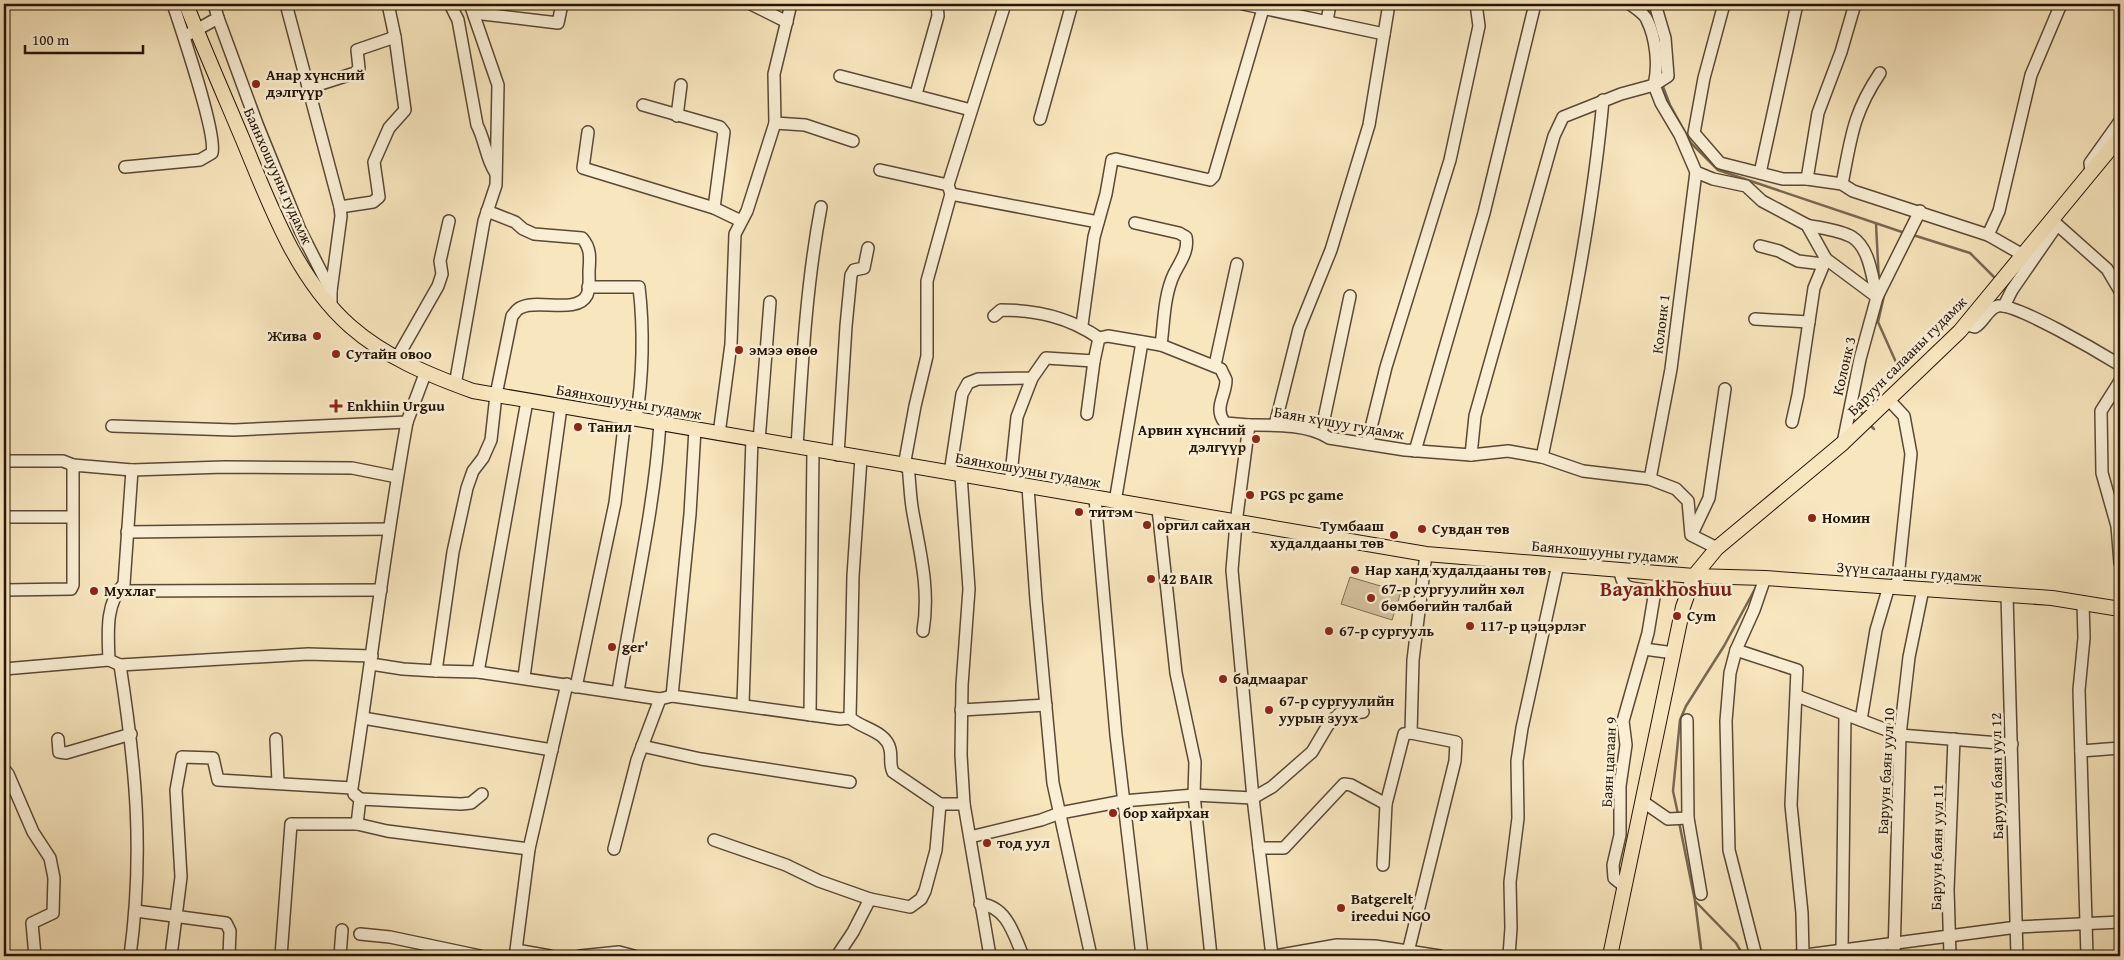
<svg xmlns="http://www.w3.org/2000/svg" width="2124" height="960" viewBox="0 0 2124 960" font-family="'Gentium Book Plus',serif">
  <rect width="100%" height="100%" fill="#f8e6be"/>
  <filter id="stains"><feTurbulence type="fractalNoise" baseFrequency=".004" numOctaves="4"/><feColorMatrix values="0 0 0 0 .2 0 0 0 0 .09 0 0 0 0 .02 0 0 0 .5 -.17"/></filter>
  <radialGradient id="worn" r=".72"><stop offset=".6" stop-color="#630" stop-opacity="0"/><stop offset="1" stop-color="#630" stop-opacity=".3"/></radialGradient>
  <polygon fill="#d4c29f" stroke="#7c6c53" points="1350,577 1401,592 1392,620 1341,604"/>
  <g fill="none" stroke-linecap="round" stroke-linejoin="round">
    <g stroke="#786850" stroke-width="2.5">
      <polyline points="1640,4 1652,13 1655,26"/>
      <polyline points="1662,84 1670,105 1691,143 1718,170 1905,233"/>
      <polyline points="1876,224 1879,282"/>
      <polyline points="1913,235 1970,253 1996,279"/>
      <polyline points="1863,414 1859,409 1899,369 1878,322 1884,296"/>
      <polyline points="1871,426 1874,429"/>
      <polyline points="1678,814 1673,791 1680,720 1686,706 1724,646 1756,587"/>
      <polyline points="1679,822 1695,901 1702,956"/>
      <polyline points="1696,902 1736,943 1743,955"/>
    </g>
    <defs>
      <g id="minor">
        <polyline points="286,4 340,207 341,216 331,291"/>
        <path d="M450,4L458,20L477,125C485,140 486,158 495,172"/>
        <polyline points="751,4 787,22"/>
        <polyline points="1243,4 1384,34"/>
        <polyline points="1655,4 1665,38 1668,76 1654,85 1661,103 1680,135 1696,172 1713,179 1746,186 1762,201 1807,225 1826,259 1877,297"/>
        <polyline points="1724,4 1704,78 1694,133 1720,163 1783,179 1807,179 1842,184 1853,191 1988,235 2023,255"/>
        <polyline points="474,13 558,23 562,4"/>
        <polyline points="218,18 257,124 300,230 331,291 331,307"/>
        <polyline points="1327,21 1330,4"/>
        <polyline points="189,34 218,18 214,4"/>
        <polyline points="840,76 971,110"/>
        <polyline points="308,88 355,73 359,68 357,50 395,37"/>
        <polyline points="916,94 938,16 937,4"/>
        <polyline points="643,105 720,127 724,132 714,208"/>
        <polyline points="677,116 681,85"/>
        <polyline points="1040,119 1072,4"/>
        <polyline points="775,123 805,125 853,141"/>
        <polyline points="588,132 583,168 714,208 741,221"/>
        <path d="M125,167L200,160L212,153C217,133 181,29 173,4"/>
        <polyline points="880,170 948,185"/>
        <polyline points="2091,172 2090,163 2120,121"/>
        <polyline points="1760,173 1797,4"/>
        <polyline points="1807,179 1818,113 1841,52 1855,4"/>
        <path d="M1842,184C1851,138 1853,113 1880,73"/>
        <polyline points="951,194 1098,222"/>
        <polyline points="340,207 373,202 379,197 374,162 389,128 405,110 395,37 388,4"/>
        <path d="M487,211L515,222L523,229L534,234L582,238C591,248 590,258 589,271C589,278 590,288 587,295C577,315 536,298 520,308C517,309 514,314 512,316L496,395L491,440L483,458L473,471L467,488L453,552L436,671L478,672L660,699L672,696L840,719L850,718L853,576L861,458"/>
        <polyline points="2052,220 2107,269 2120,291"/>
        <path d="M1135,223L1179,233L1186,237C1189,251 1180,262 1174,274C1164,295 1164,322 1161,345"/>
        <path d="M1807,225C1820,228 1840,230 1852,237C1870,248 1872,278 1877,297"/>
        <polyline points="1988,235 1999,211 2031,75 2061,4"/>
        <polyline points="1760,246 1779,251 1798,261 1823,264"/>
        <path d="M588,287H639C644,329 643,378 636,419"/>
        <polyline points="2004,306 2012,290 2057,225"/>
        <path d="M994,316L1001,310C1037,310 1069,317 1099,338"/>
        <polyline points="1755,319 1809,322"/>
        <polyline points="1082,325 1094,237 1106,194 1112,160 1116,159 1210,180 1214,176 1263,9"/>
        <path d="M1966,325L1975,327C1984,322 1988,308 1998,306C2016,303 2102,354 2120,365"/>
        <polyline points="397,358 438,286 442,274 440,261 449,221"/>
        <polyline points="1215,365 1237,264"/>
        <polyline points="2120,381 2101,411 2102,473 2117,526 2120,563"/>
        <polyline points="455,385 484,221 496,185 498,85 470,4"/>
        <polyline points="1889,400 1904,416 1911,454 1897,587"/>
        <polyline points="1087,414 1094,361"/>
        <polyline points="1792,422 1798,395 1814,288 1826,259"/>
        <polyline points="1275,425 1299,329 1331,250 1369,125 1389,4"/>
        <polyline points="112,426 234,430 407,422 425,374"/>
        <polyline points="1321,433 1350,296"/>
        <polyline points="719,434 731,344 735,234 747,211 775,123 774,74 791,4"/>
        <polyline points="759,441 770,302"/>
        <polyline points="1843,443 1860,359 1877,297 1920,211"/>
        <polyline points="1367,444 1386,367 1450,160 1479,26 1476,4"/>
        <path d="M797,447C802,366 806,286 821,207"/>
        <polyline points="1415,451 1484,213 1535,4"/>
        <polyline points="838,455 846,326 851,275 854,270 864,268 868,248"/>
        <path d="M1471,455L1475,416L1554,136L1563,117L1621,94L1654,85C1659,66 1656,38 1647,20C1645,14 1635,8 1630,4"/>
        <path d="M1542,457C1567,339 1592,221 1603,100"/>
        <polyline points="4,461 63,461 73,465"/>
        <polyline points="904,466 915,406 927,356 927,281 951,194 948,185 1005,4"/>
        <path d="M908,466C910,482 910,498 913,513C920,553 930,589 923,631"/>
        <path d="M950,473L962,394L968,383L978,379L1032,378L1046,358L1094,361L1099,338L1108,336L1161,345L1221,369C1222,372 1225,377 1226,380C1226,396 1213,408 1225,423L1249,425"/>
        <polyline points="961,475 969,589 962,685 961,755 964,804 990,956"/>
        <polyline points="1650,479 1671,369 1696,172"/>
        <polyline points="1010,484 1017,417 1032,378"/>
        <polyline points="1028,487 1036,600 1053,783 1091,956"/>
        <polyline points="1095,498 1116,735 1142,956"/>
        <polyline points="1115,502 1142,342"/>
        <polyline points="1158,509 1176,673 1195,762 1194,795 1211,956"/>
        <polyline points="4,517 72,517"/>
        <polyline points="127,532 389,529"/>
        <polyline points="1692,534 1709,498 1725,389"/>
        <path d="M1620,569C1622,600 1642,580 1654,597L1648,633L1623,721L1626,745L1620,786V835L1613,865L1614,878L1625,887"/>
        <polyline points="4,590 71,589 73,585 73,465 132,470 224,467 352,468 397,477"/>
        <polyline points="118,591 381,590"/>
        <polyline points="2007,595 2017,956"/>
        <polyline points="2083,602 2084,638 2079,690 2087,956"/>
        <polyline points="1644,649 1674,653"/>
        <polyline points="1736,650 1797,670 1791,805 1802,913 1803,955"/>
        <path d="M109,660C108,634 105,603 124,584L132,470"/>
        <polyline points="371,664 403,669 436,671"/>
        <path d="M120,665C136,768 144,852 130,956"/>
        <polyline points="4,669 109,660 120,665 308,654 372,656"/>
        <polyline points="478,672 527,401"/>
        <polyline points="524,677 561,407"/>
        <polyline points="576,687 615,503 625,418"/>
        <path d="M618,692C632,602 654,514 660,423"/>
        <polyline points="672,696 690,514 695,429"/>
        <polyline points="1797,696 1900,735 2012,744"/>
        <polyline points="743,704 752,439"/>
        <polyline points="961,710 1046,705"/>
        <polyline points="810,715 813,450"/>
        <polyline points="363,718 552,750"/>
        <path d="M850,718C863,729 886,731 890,749C892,757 889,764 893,772L940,804"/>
        <polyline points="1687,720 1688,818 1701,894"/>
        <polyline points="1861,720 1876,630 1889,586"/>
        <polyline points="58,739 59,752 66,753 131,734"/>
        <polyline points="276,739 278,782"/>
        <polyline points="642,746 701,759 850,782"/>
        <polyline points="2081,751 2120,748"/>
        <polyline points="4,769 8,774 33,832 50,858 54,878 53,913 32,923 35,956"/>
        <polyline points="354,794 360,799 357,824"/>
        <polyline points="360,799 461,804 471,803 482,794"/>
        <polyline points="1642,801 1668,819 1688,818"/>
        <polyline points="970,837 1041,820 1060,813 1123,801 1194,795 1253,798 1272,787 1312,752 1328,725 1339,714 1363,712"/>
        <polyline points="714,840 786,865 819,881 870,899"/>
        <polyline points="1259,848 1284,848 1344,784 1351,785 1386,804"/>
        <polyline points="614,849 637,760 660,699"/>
        <polyline points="1383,865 1386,804 1404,734 1411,733"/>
        <path d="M980,904C1007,906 1014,935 1023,956"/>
        <polyline points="136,911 226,923 230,931 229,956"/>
        <polyline points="360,934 390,937 480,956"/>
        <polyline points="1842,950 1845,715"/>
        <path d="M171,956L181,877L176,790L182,757L213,758L218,780L352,788C371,666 385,543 407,422"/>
        <polyline points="281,956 291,824 357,824 387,831 529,849"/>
        <polyline points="340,956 342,930"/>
        <polyline points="550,956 516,950 529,849 567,684"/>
        <polyline points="580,956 619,952 634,956"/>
        <polyline points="837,956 853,932 870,899 910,907 921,899 925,891 936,850 940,804 964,804"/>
        <path d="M1272,956L1253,798L1232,570L1236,523L1249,425C1274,425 1308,424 1329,438L1405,450L1471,455L1508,451L1542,457L1583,471L1650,479L1676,489L1688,501L1691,535L1717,548"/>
        <polyline points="1275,956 1337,945 1375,946 1440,956"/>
        <polyline points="1407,956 1455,761 1456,742 1411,733 1413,660 1426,554"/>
        <polyline points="1509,956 1511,928 1510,882 1518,818 1517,761 1522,728 1558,564"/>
        <polyline points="1756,956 1729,850 1726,721 1730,673 1736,650 1754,610 1765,578"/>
        <polyline points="1798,956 2017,927 2120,922"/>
        <polyline points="1894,956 1900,735 1909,657 1923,589"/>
        <polyline points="1950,956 1948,890 1954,739"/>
      </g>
      <g id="major">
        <path d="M186,4C204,49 224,95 243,140C270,205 296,278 350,326C385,357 429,375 473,391L1426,554L1694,576L1765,578L2052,598L2120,609"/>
        <polyline points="1610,956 1683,607 1694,576 1717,548 1843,443 1960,331 2120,137"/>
      </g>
    </defs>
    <use href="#minor" stroke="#5a4935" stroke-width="14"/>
    <use href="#major" stroke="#251507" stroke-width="16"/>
    <use href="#minor" stroke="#faefd5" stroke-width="11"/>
    <use href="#major" stroke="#f8e6be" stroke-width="14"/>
  </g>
  <g fill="#8f2418" stroke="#faefd5" stroke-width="2">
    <circle cx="256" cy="84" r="5"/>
    <circle cx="317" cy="336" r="5"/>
    <circle cx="739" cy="350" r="5"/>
    <circle cx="336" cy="354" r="5"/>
    <path d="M333.5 398.5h5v5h5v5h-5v5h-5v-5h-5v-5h5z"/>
    <circle cx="578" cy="427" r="5"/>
    <circle cx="1256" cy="439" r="5"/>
    <circle cx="1250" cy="495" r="5"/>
    <circle cx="1079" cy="512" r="5"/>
    <circle cx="1812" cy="518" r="5"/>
    <circle cx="1147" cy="525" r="5"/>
    <circle cx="1422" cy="529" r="5"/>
    <circle cx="1394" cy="535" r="5"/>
    <circle cx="1355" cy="570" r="5"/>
    <circle cx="1151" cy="579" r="5"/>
    <circle cx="94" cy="591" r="5"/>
    <circle cx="1371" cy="598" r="5"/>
    <circle cx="1677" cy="616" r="5"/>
    <circle cx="1470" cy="626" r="5"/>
    <circle cx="1329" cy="631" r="5"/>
    <circle cx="612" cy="647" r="5"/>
    <circle cx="1223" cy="679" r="5"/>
    <circle cx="1269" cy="710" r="5"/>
    <circle cx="1113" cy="813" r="5"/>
    <circle cx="987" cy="843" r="5"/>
    <circle cx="1341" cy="908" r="5"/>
  </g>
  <g text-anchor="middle" stroke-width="5" stroke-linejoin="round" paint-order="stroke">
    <g font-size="15" font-weight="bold" fill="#251507" stroke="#faefd5" text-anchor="start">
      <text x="266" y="80">Анар хүнсний<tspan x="266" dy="17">дэлгүүр</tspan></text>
      <text x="307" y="341" text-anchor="end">Жива</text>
      <text x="749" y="355">эмээ өвөө</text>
      <text x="346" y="359">Сутайн овоо</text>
      <text x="347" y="411">Enkhiin Urguu</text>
      <text x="588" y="432">Танил</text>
      <text x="1246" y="435" text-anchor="end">Арвин хүнсний<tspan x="1246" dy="17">дэлгүүр</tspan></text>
      <text x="1260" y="500">PGS pc game</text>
      <text x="1089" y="517">титэм</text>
      <text x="1822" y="523">Номин</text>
      <text x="1157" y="530">оргил сайхан</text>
      <text x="1384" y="531" text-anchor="end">Тумбааш<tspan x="1384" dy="17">худалдааны төв</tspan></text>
      <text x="1432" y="534">Сувдан төв</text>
      <text x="1365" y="575">Нар ханд худалдааны төв</text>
      <text x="1161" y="584">42 BAIR</text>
      <text x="1381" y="594">67-р сургуулийн хөл<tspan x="1381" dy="17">бөмбөгийн талбай</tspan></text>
      <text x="104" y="596">Мухлаг</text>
      <text x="1687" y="621">Cym</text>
      <text x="1480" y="631">117-р цэцэрлэг</text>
      <text x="1339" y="636">67-р сургууль</text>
      <text x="622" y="652">ger'</text>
      <text x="1233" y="684">бадмаараг</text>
      <text x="1279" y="706">67-р сургуулийн<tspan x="1279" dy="17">уурын зуух</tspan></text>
      <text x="1123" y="818">бор хайрхан</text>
      <text x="997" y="848">тод уул</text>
      <text x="1351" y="904">Batgerelt<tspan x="1351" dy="17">ireedui NGO</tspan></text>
    </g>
    <g font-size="15" fill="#251507" stroke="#faefd5">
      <text transform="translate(278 176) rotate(66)" y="5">Баянхошууны гудамж</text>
      <text transform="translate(1661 324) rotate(-83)" y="5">Колонк 1</text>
      <text transform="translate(1907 356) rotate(-45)" y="5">Баруун салааны гудамж</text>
      <text transform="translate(1844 366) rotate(-77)" y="5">Колонк 3</text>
      <text transform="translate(629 402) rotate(10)" y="5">Баянхошууны гудамж</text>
      <text transform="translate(1339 423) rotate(10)" y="5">Баян хүшуу гудамж</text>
      <text transform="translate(1028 470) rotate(10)" y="5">Баянхошууны гудамж</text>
      <text transform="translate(1605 552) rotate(5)" y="5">Баянхошууны гудамж</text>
      <text transform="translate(1909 572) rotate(4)" y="5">Зүүн салааны гудамж</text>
      <text transform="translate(1609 762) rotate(-87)" y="5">Баян цагаан 9</text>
      <text transform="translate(1886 771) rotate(-87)" y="5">Баруун баян уул 10</text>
      <text transform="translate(1997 776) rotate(-91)" y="5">Баруун баян уул 12</text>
      <text transform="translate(1937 847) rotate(-89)" y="5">Баруун баян уул 11</text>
    </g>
    <g font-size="20" font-weight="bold" fill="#7a1f14" stroke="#faefd5">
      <text x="1666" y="596">Bayankhoshuu</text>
    </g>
  </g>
  <rect width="2124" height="960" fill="none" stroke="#f8e6be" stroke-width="20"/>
  <rect x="5" y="5" width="2114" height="950" fill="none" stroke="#251507" stroke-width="2.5"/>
  <rect x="10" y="10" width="2104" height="940" fill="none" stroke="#251507"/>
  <path d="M25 45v8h118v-8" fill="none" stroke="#251507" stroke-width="2.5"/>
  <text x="32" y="45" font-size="15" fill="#251507" stroke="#faefd5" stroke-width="4" paint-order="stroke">100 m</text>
  <rect width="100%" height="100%" filter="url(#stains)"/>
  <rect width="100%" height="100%" fill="url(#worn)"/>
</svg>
